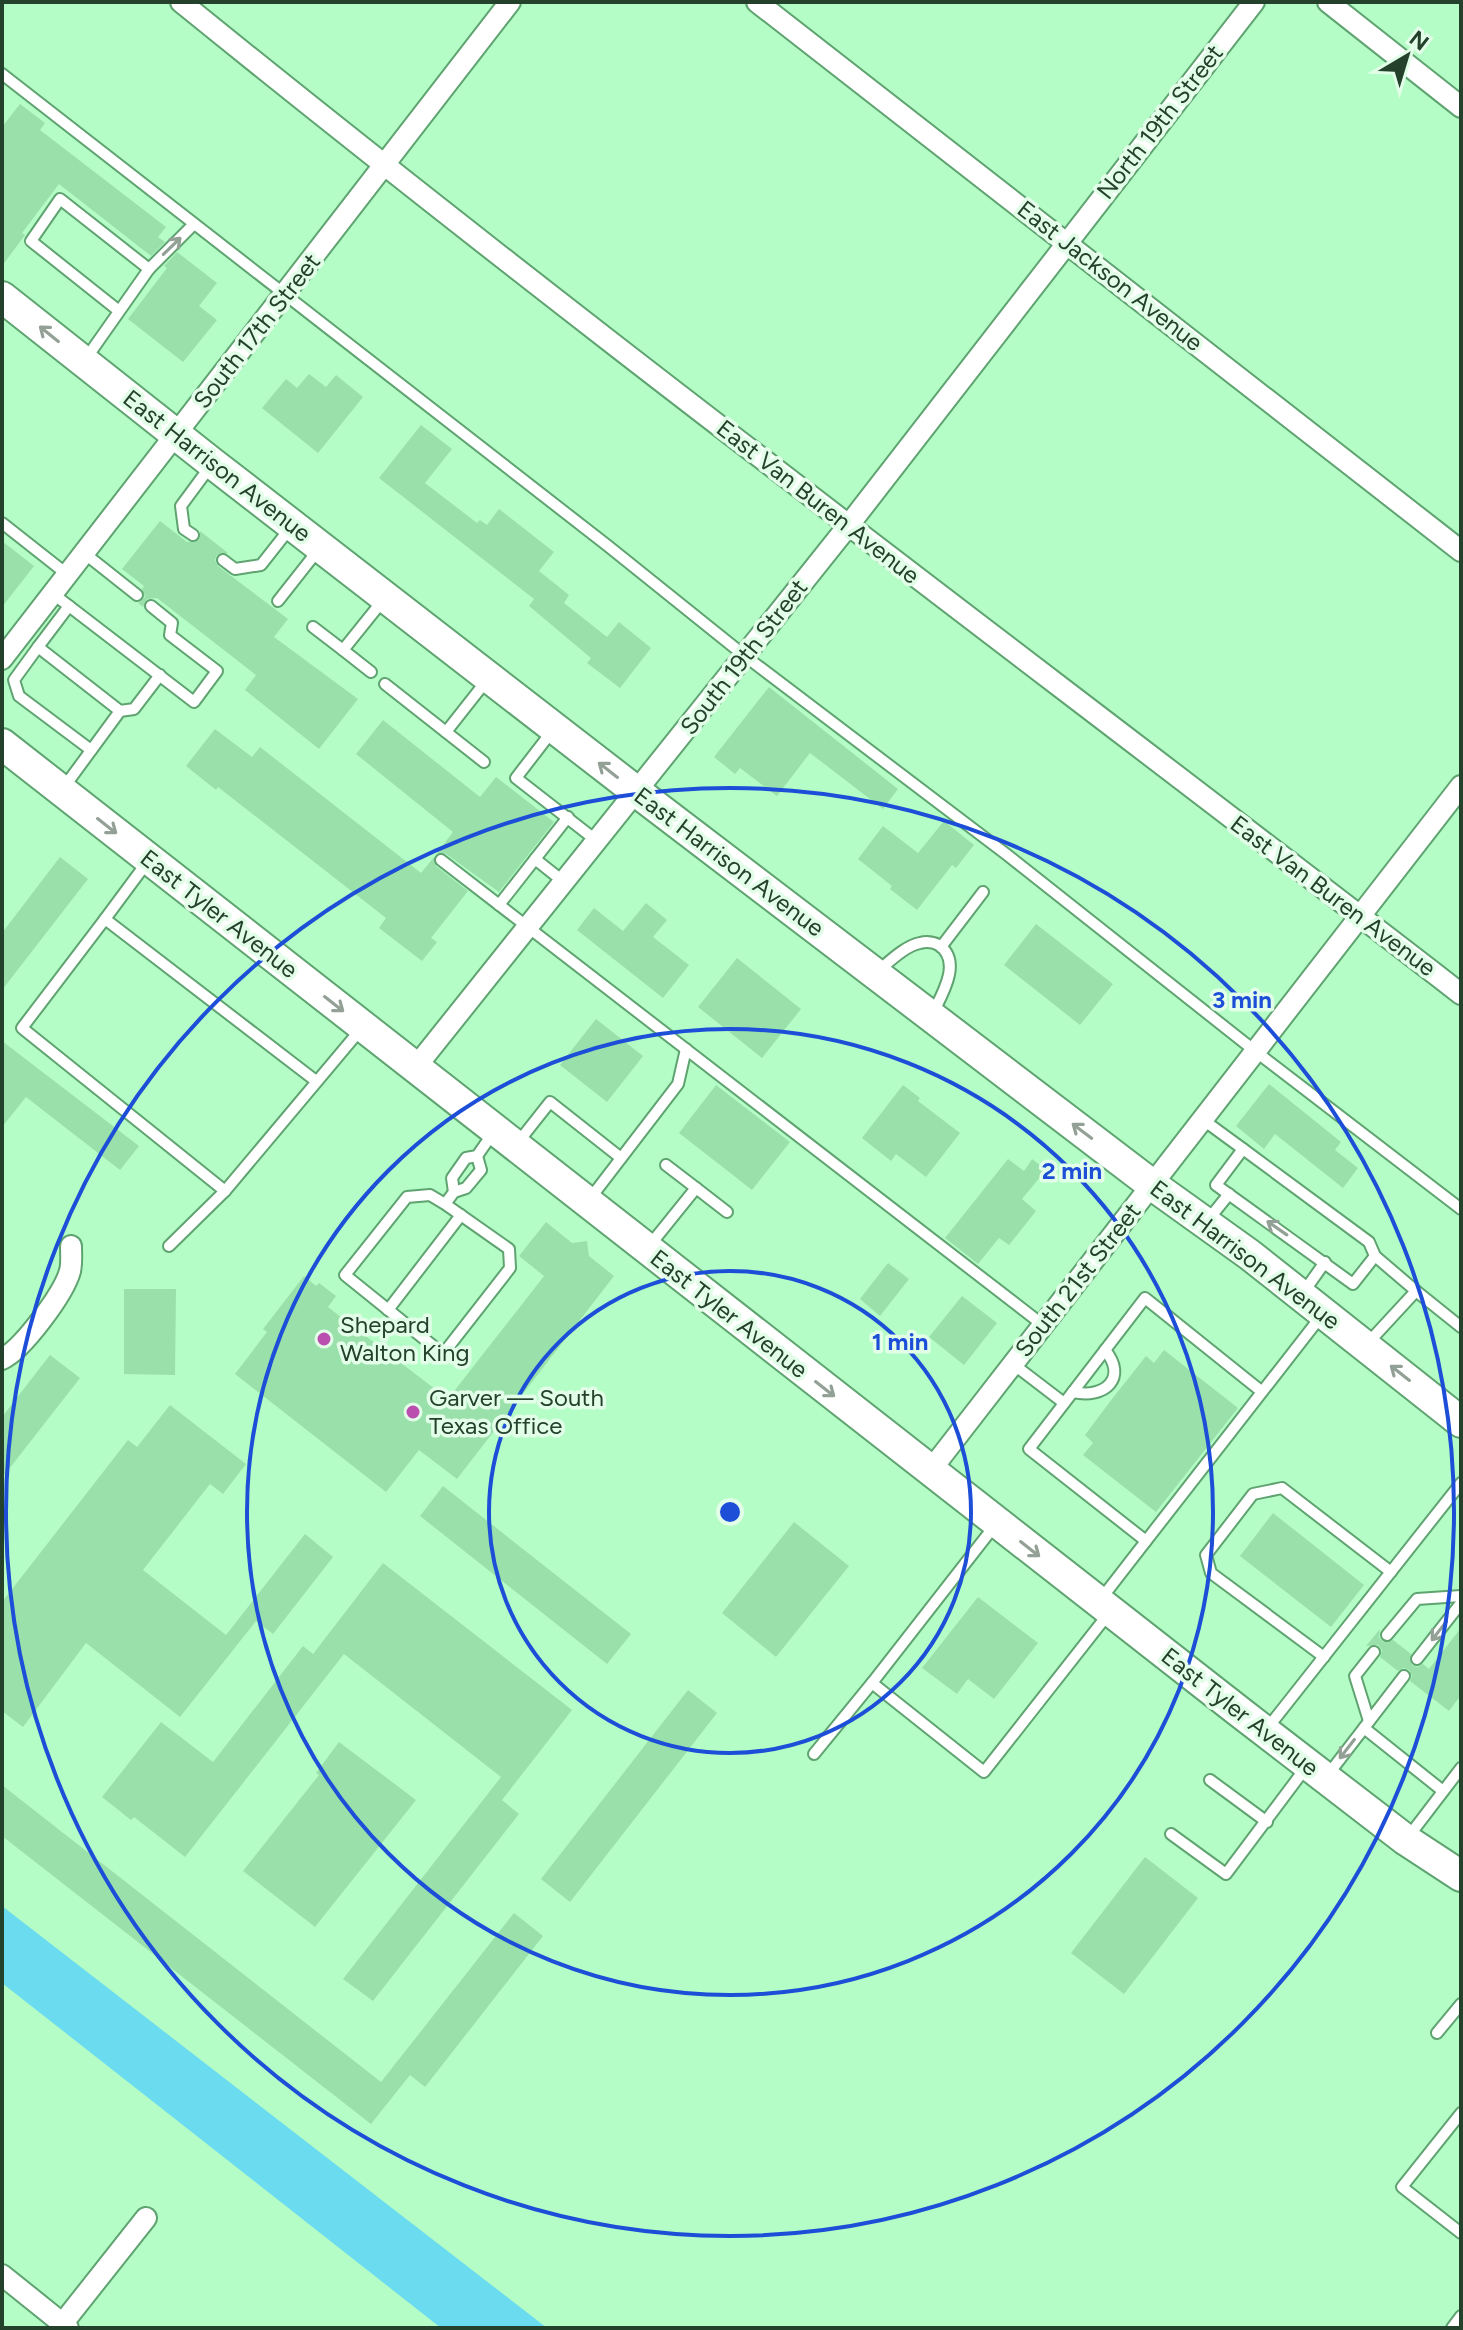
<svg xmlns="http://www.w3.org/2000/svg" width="1463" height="2330" viewBox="0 0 1463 2330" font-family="Figtree,sans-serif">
  <rect width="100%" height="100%" fill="#b5fdc6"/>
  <polygon fill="#6bdbef" points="2,1906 547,2328 441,2328 2,1983"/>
  <g fill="#9ae0aa">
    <polygon points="20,104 45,123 40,130 166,227 158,237 165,242 151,256 59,184 22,233 25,235 2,266 2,127"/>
    <polygon points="177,252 217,283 199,306 217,320 183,362 128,319 167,268 164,266"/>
    <polygon points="309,374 326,387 336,375 363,397 318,453 262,408 286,379 297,388"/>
    <polygon points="421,425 452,449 425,483 477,523 480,520 487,525 499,509 554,552 539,571 569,595 564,603 607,637 619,622 651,648 620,688 587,663 591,658 529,606 534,599 379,478"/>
    <polygon points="160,521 187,542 199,540 200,531 228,553 217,555 215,560 218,566 288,619 274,637 358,699 319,749 245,690 256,675 157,598 147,599 143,607 138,603 145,597 142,589 144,586 122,569"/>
    <polygon points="2,541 34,566 2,607"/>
    <polygon points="769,687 898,789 883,809 810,753 777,796 740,768 735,774 714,757"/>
    <polygon points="383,720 480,797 496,777 554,822 499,892 446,854 437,853 453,832 356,754"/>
    <polygon points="215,729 252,757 260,747 421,873 434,857 436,866 468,891 431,938 437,942 422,961 379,928 386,918 218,787 216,790 186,766"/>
    <polygon points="944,821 974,845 956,868 952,865 917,910 890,889 892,886 858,859 883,826 918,853"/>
    <polygon points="60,857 88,879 2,990 2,933"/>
    <polygon points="646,903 667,920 653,937 689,965 663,998 577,930 594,908 623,931"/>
    <polygon points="1036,924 1113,984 1080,1025 1004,965"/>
    <polygon points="737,958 801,1009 762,1058 698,1007"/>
    <polygon points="596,1019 643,1056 607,1102 560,1065"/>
    <polygon points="2,1041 139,1146 120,1170 26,1097 2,1127"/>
    <polygon points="1269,1084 1341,1142 1335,1150 1358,1168 1343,1188 1275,1134 1264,1149 1236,1126"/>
    <polygon points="716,1085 790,1142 752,1190 679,1133"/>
    <polygon points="903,1085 920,1098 918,1101 960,1133 926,1177 896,1154 891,1161 862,1138"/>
    <polygon points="1008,1159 1024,1171 1032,1159 1046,1170 1022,1199 1036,1211 1009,1245 999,1238 978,1264 945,1238"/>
    <polygon points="546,1222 572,1243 587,1241 589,1256 614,1276 457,1479 419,1450 386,1492 235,1374 267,1332 263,1329 304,1276 316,1286 319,1283 336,1296 328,1307 448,1399 544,1276 519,1256"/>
    <polygon points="888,1263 909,1279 880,1316 860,1299"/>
    <polygon points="124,1289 176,1289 175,1375 124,1374"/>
    <polygon points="962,1296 997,1323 964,1365 929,1337"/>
    <polygon points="1164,1350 1238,1408 1156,1512 1083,1455 1093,1443 1085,1435 1112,1399 1146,1356 1154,1363"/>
    <polygon points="50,1355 80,1378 2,1478 2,1417"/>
    <polygon points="170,1405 246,1464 223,1494 210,1484 143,1570 226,1635 305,1534 333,1557 273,1634 256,1621 180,1717 86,1643 23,1727 2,1711 2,1602 128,1440 137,1447"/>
    <polygon points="443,1486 631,1634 607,1664 420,1516"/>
    <polygon points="1273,1513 1364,1585 1331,1627 1240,1556"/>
    <polygon points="794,1522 849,1566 776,1657 722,1613"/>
    <polygon points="383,1563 572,1710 502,1800 519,1814 373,2001 343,1979 501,1777 344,1654 185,1857 134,1817 131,1820 102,1797 161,1722 213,1762 303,1646 313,1654"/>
    <polygon points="978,1597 1038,1643 994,1699 968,1679 957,1694 922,1668"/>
    <polygon points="1461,1628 1461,1695 1449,1711 1410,1681 1412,1676 1409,1670 1404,1668 1398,1671 1380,1657 1382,1650 1378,1645 1366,1646 1380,1629 1379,1637 1383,1642 1393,1640 1411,1654 1412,1665 1417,1667 1423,1664 1429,1669"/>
    <polygon points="688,1690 717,1713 570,1902 541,1879"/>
    <polygon points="339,1742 416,1800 315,1927 243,1871 319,1775 316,1773"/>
    <polygon points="2,1785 381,2082 514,1913 543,1936 425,2087 410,2075 371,2124 2,1836"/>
    <polygon points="1145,1857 1198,1898 1124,1994 1071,1953"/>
  </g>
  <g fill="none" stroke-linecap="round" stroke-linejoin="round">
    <defs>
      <g id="lane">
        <polyline points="2,74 608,546 745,656 1006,854 1255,1051 1461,1209"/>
        <polyline points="149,269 194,224"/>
        <polyline points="85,360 149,269 60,199 31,241 119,311"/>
        <polyline points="2,523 68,575"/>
        <polyline points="193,535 184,529 181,506 212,464"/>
        <polyline points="84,553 137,595"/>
        <polyline points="223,560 235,569 261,565 291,527"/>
        <polyline points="52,593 194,702 217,671 170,635 172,623 151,606"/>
        <polyline points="278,601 319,549"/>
        <polyline points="313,627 343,650 384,599"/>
        <polyline points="38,647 69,606"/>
        <polyline points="343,650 371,672"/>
        <polyline points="385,684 484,762"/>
        <polyline points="553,730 516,778 597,841"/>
        <polyline points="446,732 487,680"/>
        <polyline points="91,750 19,696 14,680 38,647 120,711"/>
        <polyline points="62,790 120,711 134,709 160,675"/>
        <polyline points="535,859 564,882"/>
        <polyline points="441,860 1043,1325"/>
        <polyline points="148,861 105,919 316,1081"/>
        <polyline points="499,905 568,817"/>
        <polyline points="105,919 22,1028 225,1191"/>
        <polyline points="941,947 983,892"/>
        <path d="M878,971C890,961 905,946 920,943C927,941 933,942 939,945C963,962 941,996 932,1015"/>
        <polyline points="1202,1119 1243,1149 1216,1185 1353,1284 1375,1256"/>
        <polyline points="516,1145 550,1102 621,1158"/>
        <polyline points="1243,1149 1369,1242 1375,1256 1416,1291"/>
        <polyline points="696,1188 727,1212"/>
        <polyline points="454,1192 452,1178 466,1158 477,1156 493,1133"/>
        <polyline points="589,1200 678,1084 686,1049"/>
        <polyline points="445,1204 509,1249 510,1268 443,1354 345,1275 407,1197 430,1195 445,1204 454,1192 466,1188 481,1170 477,1156"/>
        <polyline points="1208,1220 1229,1194"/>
        <polyline points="650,1245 696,1188 666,1165"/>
        <polyline points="169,1246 225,1191 361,1029"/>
        <polyline points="1303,1293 1325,1262"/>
        <polyline points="388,1310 461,1215"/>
        <polyline points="1367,1344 1416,1291 1461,1327"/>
        <polyline points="1013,1364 1064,1403"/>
        <polyline points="1261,1391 1145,1298 1029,1449 1146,1541 1322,1315"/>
        <path d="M1073,1392C1105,1399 1128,1378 1105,1350"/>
        <polyline points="996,1524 872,1683 984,1772 1109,1613"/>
        <polyline points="1101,1599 1146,1541"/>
        <polyline points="1387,1635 1417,1599 1461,1596"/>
        <polyline points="1324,1657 1211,1573 1206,1555 1253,1494 1282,1488 1391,1572"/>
        <polyline points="1417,1659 1461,1603"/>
        <polyline points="1369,1721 1355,1676 1374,1652"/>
        <polyline points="1364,1728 1443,1791"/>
        <polyline points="1266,1730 1461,1483"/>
        <polyline points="814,1754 872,1683"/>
        <polyline points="1327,1776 1404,1676"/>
        <polyline points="1210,1780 1267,1822"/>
        <polyline points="1171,1834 1226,1874 1307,1766"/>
        <polyline points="1409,1836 1461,1768"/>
        <polyline points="1437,2033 1461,2004"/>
        <polyline points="1461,2113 1402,2187 1461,2233"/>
        <polyline points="1452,2328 1461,2316"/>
      </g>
      <g id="street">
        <path d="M181,2C600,342 1034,664 1461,994"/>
        <polyline points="757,2 1461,551"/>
        <polyline points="1328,2 1461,107"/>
        <polyline points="2,659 510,2"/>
        <polyline points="415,1068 848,526 1254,2"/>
        <path d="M2,1359C23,1349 64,1293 70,1271C72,1263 71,1254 71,1246"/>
        <polyline points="930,1471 1461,786"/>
        <polyline points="2,2275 68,2328"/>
        <polyline points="59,2328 146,2218"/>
      </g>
      <g id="secondary">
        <polyline points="2,297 212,463 637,792 1151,1184 1250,1255 1461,1422"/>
        <polyline points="2,744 1241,1713 1406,1840 1461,1876"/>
      </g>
    </defs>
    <use href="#lane" stroke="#5ea370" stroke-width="14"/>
    <use href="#street" stroke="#5ea370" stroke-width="24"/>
    <use href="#secondary" stroke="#5ea370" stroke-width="34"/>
    <use href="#lane" stroke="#fff" stroke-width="10"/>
    <use href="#street" stroke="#fff" stroke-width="20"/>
    <use href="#secondary" stroke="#fff" stroke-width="30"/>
  </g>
  <defs><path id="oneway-shaft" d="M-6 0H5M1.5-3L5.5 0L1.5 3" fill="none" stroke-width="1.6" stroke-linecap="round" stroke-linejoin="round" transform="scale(2)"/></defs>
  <g stroke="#92a096">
    <use href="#oneway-shaft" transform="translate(172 246) rotate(-44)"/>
    <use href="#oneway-shaft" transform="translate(49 334) rotate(-141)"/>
    <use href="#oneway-shaft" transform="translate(608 770) rotate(-142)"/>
    <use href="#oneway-shaft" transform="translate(107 826) rotate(38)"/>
    <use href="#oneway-shaft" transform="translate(334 1004) rotate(38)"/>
    <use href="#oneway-shaft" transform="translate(1082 1131) rotate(-143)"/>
    <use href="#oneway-shaft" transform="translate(1277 1228) rotate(-145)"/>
    <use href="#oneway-shaft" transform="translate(1400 1373) rotate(-142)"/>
    <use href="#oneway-shaft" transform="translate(825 1389) rotate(38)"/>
    <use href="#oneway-shaft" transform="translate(1030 1549) rotate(38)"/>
    <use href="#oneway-shaft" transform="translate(1439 1631) rotate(128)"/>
    <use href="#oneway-shaft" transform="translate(1347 1749) rotate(128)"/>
  </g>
  <g fill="none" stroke="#1d4ed8" stroke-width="4">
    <circle cx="730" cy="1512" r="241"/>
    <circle cx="730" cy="1512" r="483"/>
    <circle cx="730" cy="1512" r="724"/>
  </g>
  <g fill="#ba4fb0" stroke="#e3fee8" stroke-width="3">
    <circle cx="324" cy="1339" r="8"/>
    <circle cx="413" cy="1412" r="8"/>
  </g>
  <g text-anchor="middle" stroke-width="7" stroke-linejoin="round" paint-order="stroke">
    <g font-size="24" fill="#24412c" stroke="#e3fee8">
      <text transform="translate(1160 122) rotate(-52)" y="8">North 19th Street</text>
      <text transform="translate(1110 276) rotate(38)" y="8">East Jackson Avenue</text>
      <text transform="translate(257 331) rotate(-52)" y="8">South 17th Street</text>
      <text transform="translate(217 466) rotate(38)" y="8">East Harrison Avenue</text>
      <text transform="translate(818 502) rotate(38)" y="8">East Van Buren Avenue</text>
      <text transform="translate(744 657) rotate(-52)" y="8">South 19th Street</text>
      <text transform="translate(729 862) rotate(37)" y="8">East Harrison Avenue</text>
      <text transform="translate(1333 896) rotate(37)" y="8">East Van Buren Avenue</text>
      <text transform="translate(219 914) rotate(38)" y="8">East Tyler Avenue</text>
      <text transform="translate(1245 1255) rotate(37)" y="8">East Harrison Avenue</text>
      <text transform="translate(1078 1280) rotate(-52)" y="8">South 21st Street</text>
      <text transform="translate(729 1314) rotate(38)" y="8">East Tyler Avenue</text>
      <text transform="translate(1240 1712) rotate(38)" y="8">East Tyler Avenue</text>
    </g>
    <g font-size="24" fill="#24412c" stroke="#e3fee8" text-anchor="start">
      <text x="340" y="1333">Shepard<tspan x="340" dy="28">Walton King</tspan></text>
      <text x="429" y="1406">Garver — South<tspan x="429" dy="28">Texas Office</tspan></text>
    </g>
  </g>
  <circle cx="730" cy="1512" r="12" fill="#1d4ed8" stroke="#e3fee8" stroke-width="4"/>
  <g font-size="24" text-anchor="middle" font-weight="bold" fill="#1d4ed8" stroke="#e3fee8" stroke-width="7" stroke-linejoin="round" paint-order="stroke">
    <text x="1242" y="1008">3 min</text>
    <text x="1072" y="1179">2 min</text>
    <text x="900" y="1350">1 min</text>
  </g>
  <rect width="1463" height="2330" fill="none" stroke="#24412c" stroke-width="8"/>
  <g transform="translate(1407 56) rotate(38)" stroke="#e3fee8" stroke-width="6" paint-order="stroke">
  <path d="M0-6L14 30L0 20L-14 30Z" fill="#24412c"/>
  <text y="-12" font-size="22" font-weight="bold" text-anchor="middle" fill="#24412c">N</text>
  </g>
</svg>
